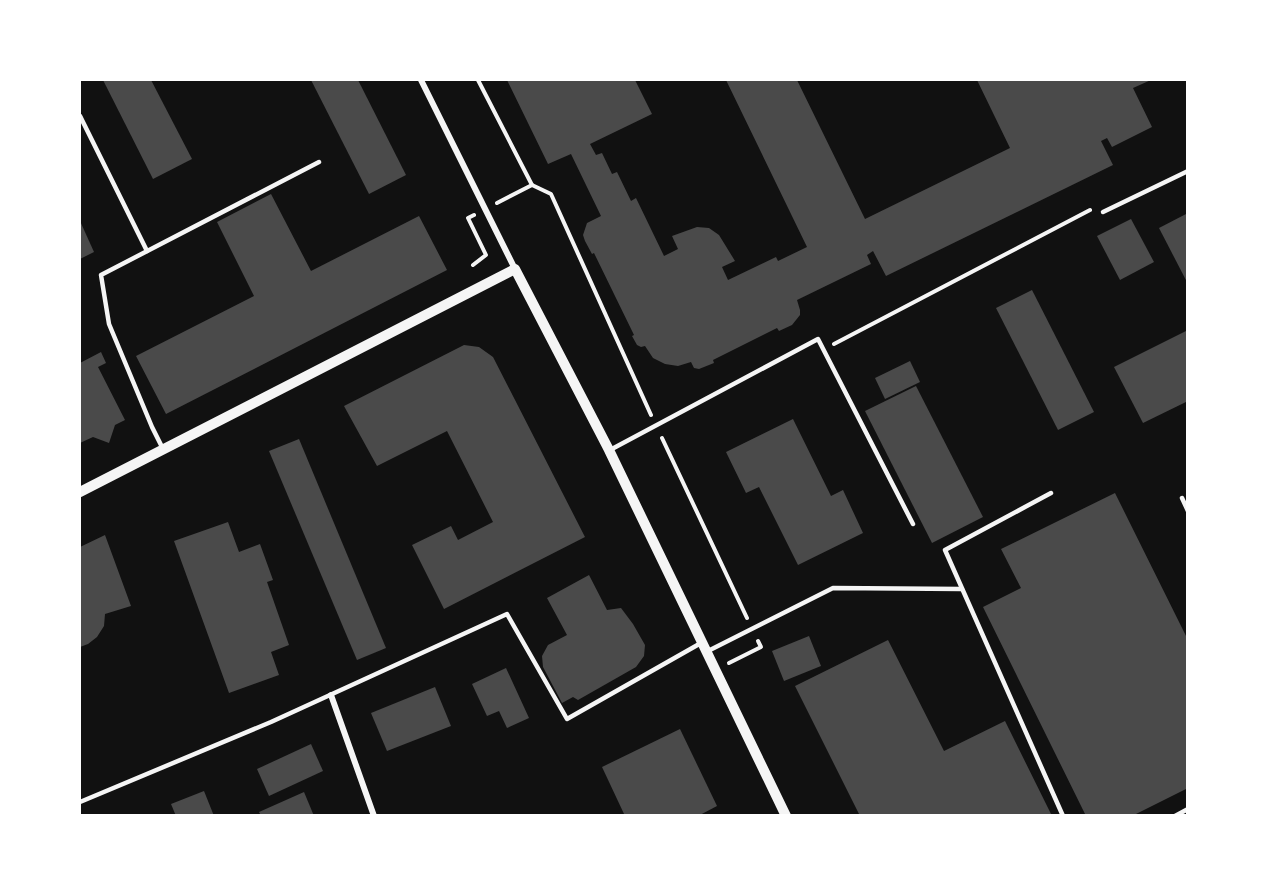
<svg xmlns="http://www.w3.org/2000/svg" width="1267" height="895" viewBox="0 0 1267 895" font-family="Inter,sans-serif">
  <rect width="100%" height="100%" fill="#111"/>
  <g fill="#4a4a4a">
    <polygon points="103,80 151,80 192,159 153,179"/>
    <polygon points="311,80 358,80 406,175 369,194"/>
    <polygon points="507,80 635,80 652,114 590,144 596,155 602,153 612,174 617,172 631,201 636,198 664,256 678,249 672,236 697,227 709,228 719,235 735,261 722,267 728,280 776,257 778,261 807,247 726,80 797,80 865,219 1010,148 977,80 1151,80 1133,88 1152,127 1112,147 1107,138 1101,141 1113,165 886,276 873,251 867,255 871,264 797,300 800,310 800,315 792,325 779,331 777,328 713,360 714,363 699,369 694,368 691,362 678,366 665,364 653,358 645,346 641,347 637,345 632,336 634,335 594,253 592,254 585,241 583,235 587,223 601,216 571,154 548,164"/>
    <polygon points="271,194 311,271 419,216 447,270 166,414 136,356 254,296 217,222"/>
    <polygon points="1188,213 1188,284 1159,228"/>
    <polygon points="1131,219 1154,262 1120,280 1097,236"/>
    <polygon points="80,221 94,252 80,259"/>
    <polygon points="1032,290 1094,412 1058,430 996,308"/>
    <polygon points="1188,330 1188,401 1143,423 1114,367"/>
    <polygon points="464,345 479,347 493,357 585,537 444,609 412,545 451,526 458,540 493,522 447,431 377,466 344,406"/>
    <polygon points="101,352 106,363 98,367 125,420 115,425 109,443 93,437 80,443 80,363"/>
    <polygon points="910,361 920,382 885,399 875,378"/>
    <polygon points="916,386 983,517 932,543 865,411"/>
    <polygon points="793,419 831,496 843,490 863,533 798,565 759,487 746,493 726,452"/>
    <polygon points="299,439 386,648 357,660 269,451"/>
    <polygon points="1115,493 1188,640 1188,788 1132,816 1086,816 983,607 1021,588 1001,549"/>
    <polygon points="228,522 239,552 260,544 273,580 267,582 289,645 271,652 279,675 229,693 174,541"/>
    <polygon points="105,535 131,606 105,614 104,626 97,637 88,644 80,647 80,547"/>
    <polygon points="589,575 607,610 621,608 633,624 645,645 644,656 636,667 578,700 573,697 562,703 543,667 542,656 548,645 567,635 547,598"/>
    <polygon points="809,636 821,666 784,681 772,651"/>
    <polygon points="888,640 944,751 1005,721 1052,816 860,816 795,686"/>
    <polygon points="506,668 529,718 507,728 499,711 487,716 472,684"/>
    <polygon points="435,687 451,726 387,751 371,713"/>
    <polygon points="680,729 717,806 698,816 625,816 602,767"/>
    <polygon points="311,744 323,771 269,796 257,769"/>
    <polygon points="204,791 214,816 176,816 171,804"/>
    <polygon points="304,792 314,816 261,816 259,812"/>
  </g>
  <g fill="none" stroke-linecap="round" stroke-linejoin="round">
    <g stroke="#f5f5f5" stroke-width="4">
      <polyline points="478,80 532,185 497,203"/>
      <polyline points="532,185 551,194 651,415"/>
      <polyline points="473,265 486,255 468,218 474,215"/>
      <polyline points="834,344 1090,210"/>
      <polyline points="662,438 747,618"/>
      <polyline points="729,663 761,647 758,641"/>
    </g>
    <g stroke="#f5f5f5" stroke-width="4.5">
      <polyline points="80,116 147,251"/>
      <polyline points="1103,212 1188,171"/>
      <polyline points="163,449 152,427 109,324 101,275 319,162"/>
      <polyline points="610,450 818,339 913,524"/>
      <polyline points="1051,493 945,550 1063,816"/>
      <polyline points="1182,498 1188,511"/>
      <polyline points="708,651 833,588 962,589"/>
      <polyline points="80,802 271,722 507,614 567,719 701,643"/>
      <polyline points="1175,816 1188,809"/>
    </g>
    <g stroke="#f5f5f5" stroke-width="6">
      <polyline points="421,80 515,269"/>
      <polyline points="331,695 374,816"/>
    </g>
    <polyline stroke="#f5f5f5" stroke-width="10" points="80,492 515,269 609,450 786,816"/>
  </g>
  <rect width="1267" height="895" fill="none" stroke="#ffffff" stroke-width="162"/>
</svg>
